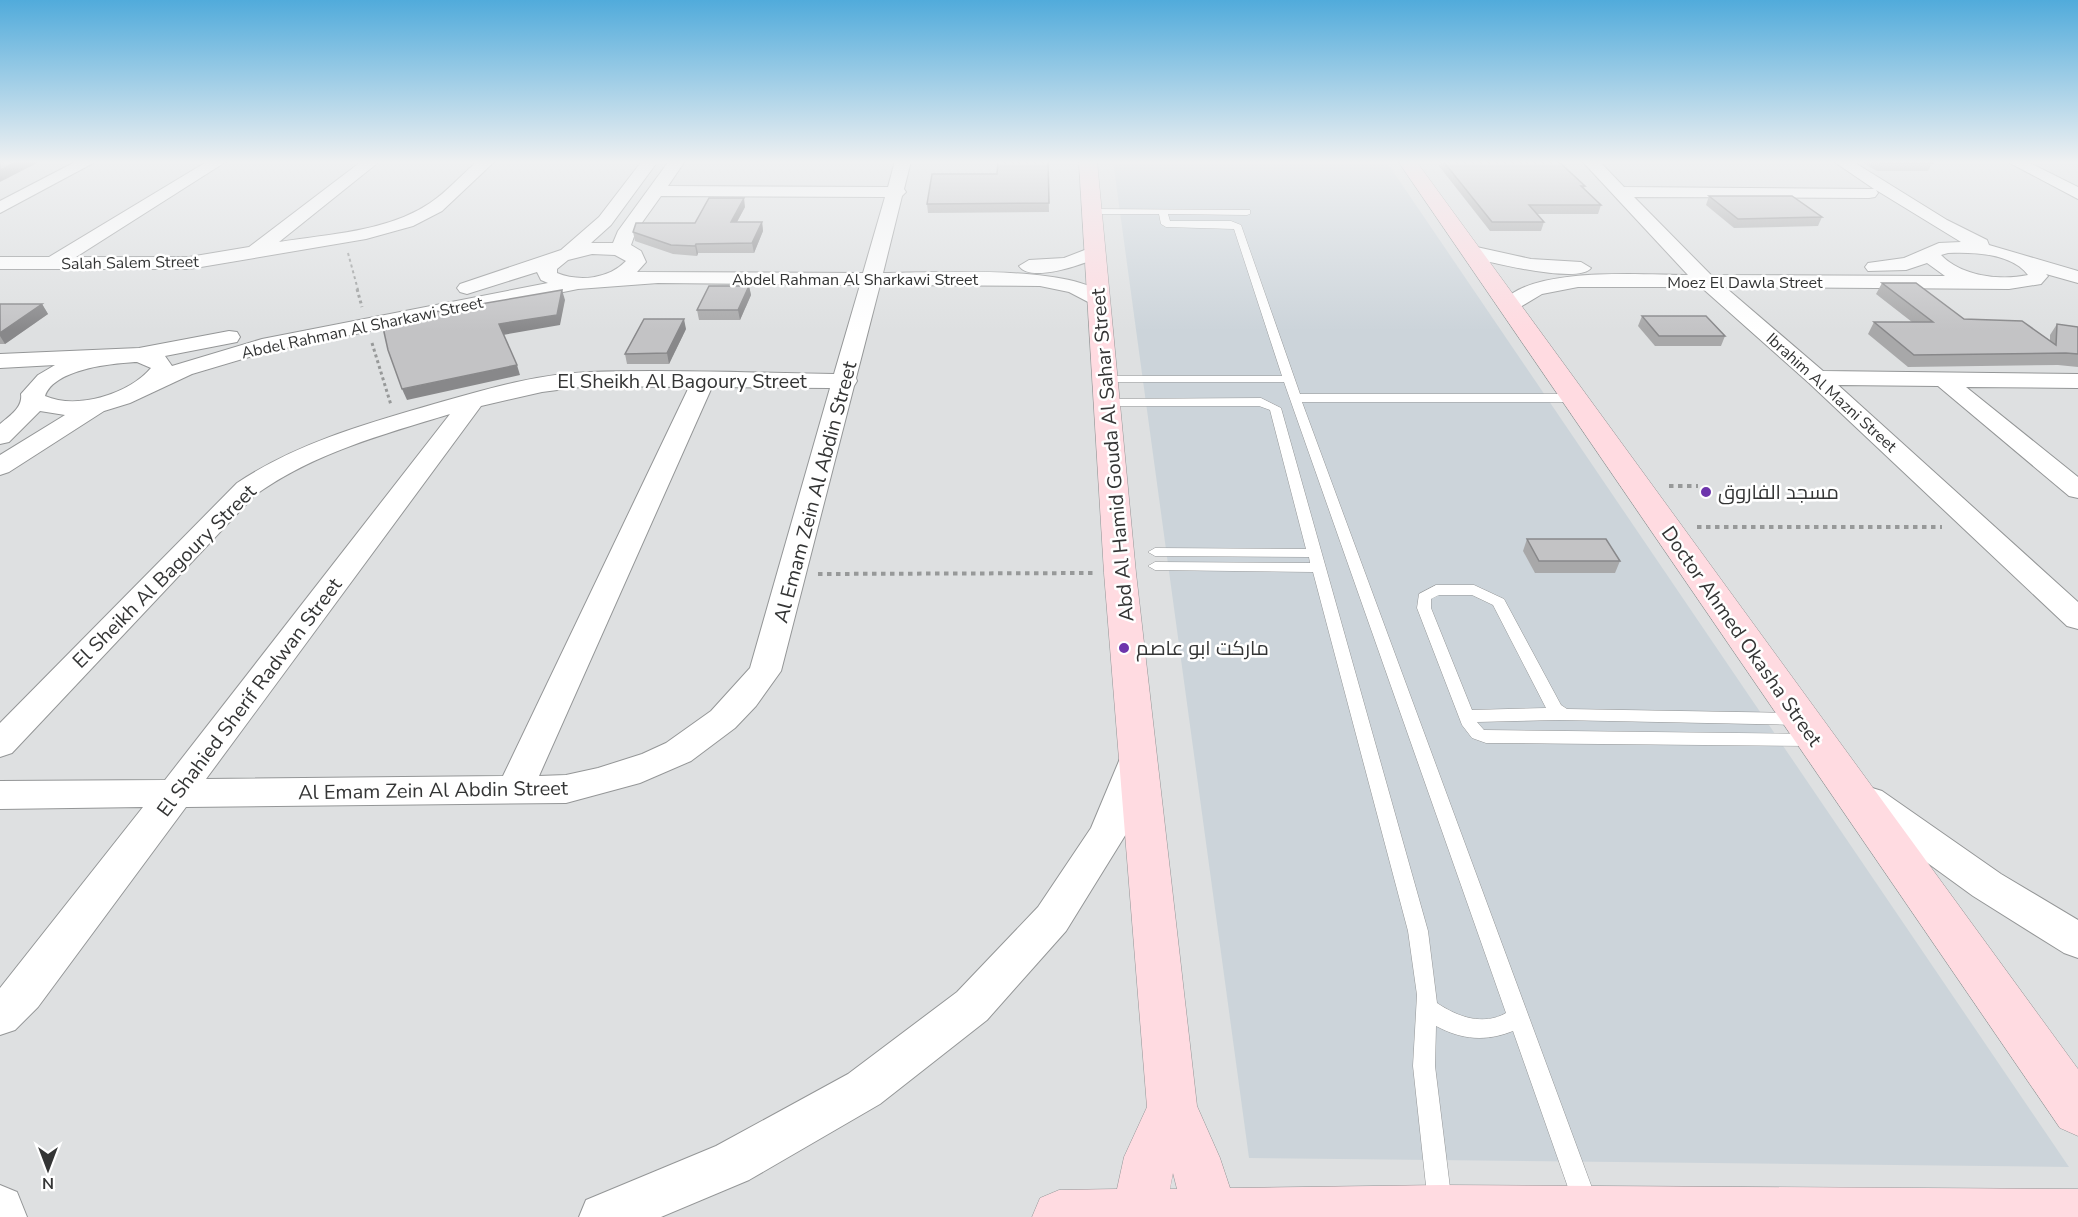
<svg xmlns="http://www.w3.org/2000/svg" width="2078" height="1217" viewBox="0 0 2078 1217" font-family="'Nunito Sans',Cairo,sans-serif">
  <rect width="100%" height="100%" fill="#dee0e1"/>
  <polygon fill="#ccd4da" points="1113,161 1386,161 2069,1167 1249,1158"/>
  <g fill="none" stroke-linecap="round" stroke-linejoin="round">
    <defs>
      <g id="lane">
        <path d="M1089,209L1250,210V214L1247,215L1168,214L1170,221H1231L1241,225L1300,394H1576L1582,398L1576,402H1302L1598,1204L1595,1213L1586,1216L1577,1213L1513,1031C1486,1042 1462,1040 1436,1026L1435,1066L1452,1204L1449,1213L1440,1216L1431,1213L1428,1204L1413,1066L1417,995L1408,931L1313,572L1155,570L1148,566L1155,562L1310,563L1309,557L1155,556L1148,552L1155,548L1306,549L1270,410L1259,406H1109L1103,402L1105,399L1261,398L1281,408L1428,931L1437,1003C1458,1017 1483,1026 1506,1013L1284,382H1107L1101,379L1107,376H1282L1234,229L1166,227L1161,224L1159,214H1092L1089,213Z"/>
        <path d="M1436,585H1474L1504,599L1561,705L1567,709L1800,713L1806,715L1808,719L1806,723L1800,725L1560,720L1477,722L1484,730L1813,734L1819,736L1822,740L1819,744L1813,746L1486,743L1472,738L1462,725L1417,608L1419,594ZM1439,595H1472L1493,605L1546,708L1472,710L1431,608V599Z"/>
      </g>
      <g id="street">
        <polygon points="77,161 97,161 0,213 0,201"/>
        <path d="M208,161H227L76,257H189L249,247L362,161H380L279,242C328,234 387,232 430,203C447,192 462,174 478,161H495L442,211L413,226L366,239L189,269H0V257H49Z"/>
        <path d="M642,161H658L611,225L591,243H613L618,231L669,161H685L668,186L888,187L895,161H911L904,189L906,192L902,196L883,273C928,273 1084,263 1109,300L1106,304H1092L1069,292L1040,286L880,285L856,378L857,381L854,386L781,671L756,706L735,728L691,761L640,783L566,803L186,807L38,1007L15,1030L0,1035V988L143,807L0,809V781L165,780L450,414C381,435 314,453 255,495L12,753L0,757V723L237,483C297,443 365,424 434,404C483,390 536,374 589,372C670,369 753,373 834,374L860,285L658,283L578,289L266,352L192,374L130,403L104,411L9,472L0,475V455L65,415L40,411L9,442L0,444V424C9,416 23,408 21,394L38,375L55,365L0,368V354L139,348L229,331L237,332L240,337L237,342L165,356L172,366L262,339L548,283L541,280L537,272L467,294L460,292L457,288L460,284L561,250L599,217ZM661,196L885,197L863,273L637,272L646,262L641,251L631,245L636,231ZM592,254L615,255L626,261C609,279 579,282 557,273V269L568,260ZM137,362L151,368C129,394 77,410 45,396C54,369 113,363 137,362ZM588,386L689,387L503,776L206,779L481,406L542,392ZM712,387L830,388L750,668L711,711L666,743L642,754L598,768L566,775L539,776Z"/>
        <path d="M1582,161H1599L1624,187L1874,189L1833,161H1852L1947,220L1987,240L1989,245L2078,271V283L2046,274L2048,276L2041,284L2009,289L1725,287L1823,371L2078,374V388L1966,387L2078,477V498L2069,496L1938,386L1838,385L2078,602V629L2067,626L1809,383L1701,287H1578L1542,294L1517,309H1503L1500,305C1527,265 1644,275 1688,275ZM1876,190L1961,242L1939,243L1904,258L1868,263L1865,267L1868,271L1906,270L1927,263L1945,276L1711,275L1634,197L1869,198L1875,197L1878,193ZM1948,253C1973,252 2012,253 2028,275C2000,281 1961,276 1941,255Z"/>
        <polygon points="2006,161 2026,161 2078,187 2078,199"/>
        <path d="M1095,246L1102,248L1104,252L1102,256C1086,263 1031,284 1019,266L1029,260L1064,258Z"/>
        <path d="M1472,246L1531,259L1581,262L1591,268C1579,285 1485,261 1465,256L1463,252L1465,248Z"/>
        <polygon points="1136,745 1148,749 1153,758 1126,834 1066,931 987,1020 880,1104 749,1180 661,1217 579,1217 586,1200 716,1146 848,1074 957,992 1038,907 1091,828 1124,749"/>
        <polygon points="1869,787 1882,791 2001,874 2078,920 2078,958 2064,953 1973,896 1856,811 1851,801 1856,791"/>
        <polygon points="0,1185 17,1192 27,1217 0,1217"/>
      </g>
      <g id="secondary">
        <path d="M1079,161H1097L1136,573L1197,1106L1220,1158L1230,1188L1441,1185L2078,1189V1217H1032L1040,1198L1059,1190L1117,1189L1124,1157L1147,1107L1104,573ZM1173,1173L1177,1189H1170Z"/>
        <polygon points="1398,161 1416,161 2078,1069 2078,1136 2060,1128"/>
      </g>
    </defs>
    <use href="#lane" stroke="#949697" stroke-width="1"/>
    <use href="#street" stroke="#949697" stroke-width="2"/>
    <use href="#secondary" stroke="#949697" stroke-width="1"/>
    <polyline stroke="#979999" stroke-width="2" stroke-dasharray="3 3" stroke-linecap="butt" points="348,253 358,290"/>
    <g stroke="#979999" stroke-width="3" stroke-dasharray="3 3" stroke-linecap="butt">
      <polyline points="357,289 362,307"/>
      <polyline points="372,343 391,405"/>
    </g>
    <g stroke="#979999" stroke-width="4" stroke-dasharray="4.5 4.5" stroke-linecap="butt">
      <polyline points="1669,486 1698,486"/>
      <polyline points="1697,527 1942,527"/>
      <polyline points="818,574 1093,573"/>
    </g>
    <use href="#lane" fill="#fff" fill-rule="evenodd"/>
    <use href="#street" fill="#fff" fill-rule="evenodd"/>
    <use href="#secondary" fill="#ffdbe1" fill-rule="evenodd"/>
  </g>
  <g fill="#a8a8a9">
    <polygon points="1048,161 1049,212 928,213 927,204 997,174"/>
    <polygon points="1440,161 1558,161 1585,186 1584,188 1601,205 1598,214 1537,214 1544,222 1541,231 1490,231 1439,166"/>
    <polygon points="1860,161 1929,161 1932,163 1928,171 1877,171"/>
    <polygon points="1709,196 1822,217 1818,226 1734,228 1706,205"/>
    <polygon points="745,207 737,222 762,222 763,231 754,253 698,253 697,256 673,254 635,241 633,232 695,223"/>
    <polygon points="1882,283 1964,319 2050,340 2050,335 2057,324 2078,327 2078,367 2058,365 1908,367 1868,334 1874,322 1912,322 1876,294"/>
    <polygon points="749,286 751,295 740,320 699,320 697,310"/>
    <polygon points="0,304 42,304 48,314 5,344 0,344"/>
    <polygon points="1642,316 1725,336 1721,346 1655,346 1638,326"/>
    <polygon points="686,329 669,364 627,364 625,354"/>
    <polygon points="1527,539 1620,561 1615,573 1535,573 1523,551"/>
  </g>
  <g fill="#88888a">
    <polygon points="19,161 41,161 0,182 0,170"/>
    <polygon points="744,198 745,207 732,231 731,222"/>
    <polygon points="762,222 763,231 754,253 752,243"/>
    <polygon points="696,244 698,253 697,256 695,246"/>
    <polygon points="749,286 751,295 740,320 738,310"/>
    <polygon points="562,290 565,300 560,325 503,335 499,324"/>
    <polygon points="42,304 48,314 5,344 0,336 0,333"/>
    <polygon points="684,319 686,329 669,364 667,353"/>
    <polygon points="517,365 520,375 407,400 402,389"/>
  </g>
  <g fill="#c3c3c5" stroke="#88888a" stroke-width="1.5">
    <polygon points="0,161 19,161 0,170"/>
    <polygon points="998,161 1048,161 1049,203 927,204 932,174 997,174"/>
    <polygon points="1443,161 1558,161 1585,186 1581,186 1601,205 1529,205 1544,222 1492,222"/>
    <polygon points="1878,161 1929,161 1932,163 1881,163"/>
    <polygon points="1709,196 1792,196 1822,217 1738,219"/>
    <polygon points="709,198 744,198 731,222 762,222 752,243 696,244 695,246 671,245 633,232 636,223 695,223"/>
    <polygon points="1882,283 1916,283 1964,319 2022,321 2056,345 2057,324 2078,327 2078,354 2066,353 1914,355 1874,322 1933,322"/>
    <polygon points="709,286 749,286 738,310 697,310"/>
    <polygon points="562,290 557,315 499,324 517,365 402,389 388,350 382,323 404,317"/>
    <polygon points="0,304 42,304 0,333"/>
    <polygon points="1642,316 1706,316 1725,336 1659,336"/>
    <polygon points="644,319 684,319 667,353 625,354"/>
    <polygon points="1527,539 1606,539 1620,561 1539,561"/>
  </g>
  <linearGradient id="sky" x2="0" y2="1"><stop stop-color="#51abdb"/><stop offset="0.49" stop-color="#f0f1f2"/><stop offset="1" stop-color="#f0f1f2" stop-opacity="0"/></linearGradient>
  <rect width="2078" height="331" fill="url(#sky)"/>
  <g fill="#6d35ac" stroke="#fff" stroke-width="2">
    <circle cx="1706" cy="492" r="6"/>
    <circle cx="1124" cy="648" r="6"/>
  </g>
  <g text-anchor="middle" stroke-width="5" stroke-linejoin="round" paint-order="stroke">
    <g font-size="16" fill="#343535" stroke="#fff">
      <text transform="translate(130 262) rotate(-1)" y="6">Salah Salem Street</text>
      <text x="855" y="285">Abdel Rahman Al Sharkawi Street</text>
      <text x="1745" y="288">Moez El Dawla Street</text>
      <text transform="translate(362 327) rotate(-12)" y="6">Abdel Rahman Al Sharkawi Street</text>
      <text transform="translate(1832 392) rotate(42)" y="6">Ibrahim Al Mazni Street</text>
    </g>
    <g font-size="20" fill="#343535" stroke="#fff">
      <text x="682" y="388">El Sheikh Al Bagoury Street</text>
      <text transform="translate(1112 455) rotate(-95)" y="7">Abd Al Hamid Gouda Al Sahar Street</text>
      <text transform="translate(815 492) rotate(-75)" y="7">Al Emam Zein Al Abdin Street</text>
      <text transform="translate(164 576) rotate(-45)" y="7">El Sheikh Al Bagoury Street</text>
      <text transform="translate(1742 636) rotate(55)" y="7">Doctor Ahmed Okasha Street</text>
      <text transform="translate(249 697) rotate(-53)" y="7">El Shahied Sherif Radwan Street</text>
      <text transform="translate(433 790) rotate(-1)" y="7">Al Emam Zein Al Abdin Street</text>
    </g>
    <g font-size="20" fill="#343535" stroke="#fff" text-anchor="start">
      <text x="1718" y="499">مسجد الفاروق</text>
      <text x="1136" y="655">ماركت ابو عاصم</text>
    </g>
  </g>
  <g transform="translate(48 1169) rotate(180)" stroke="#ffffff" stroke-width="4.5" paint-order="stroke">
  <path d="M0-4.5L10 22L0 15L-10 22Z" fill="#343535"/>
  <text y="-9" font-size="16" font-weight="bold" text-anchor="middle" fill="#343535">N</text>
  </g>
</svg>
